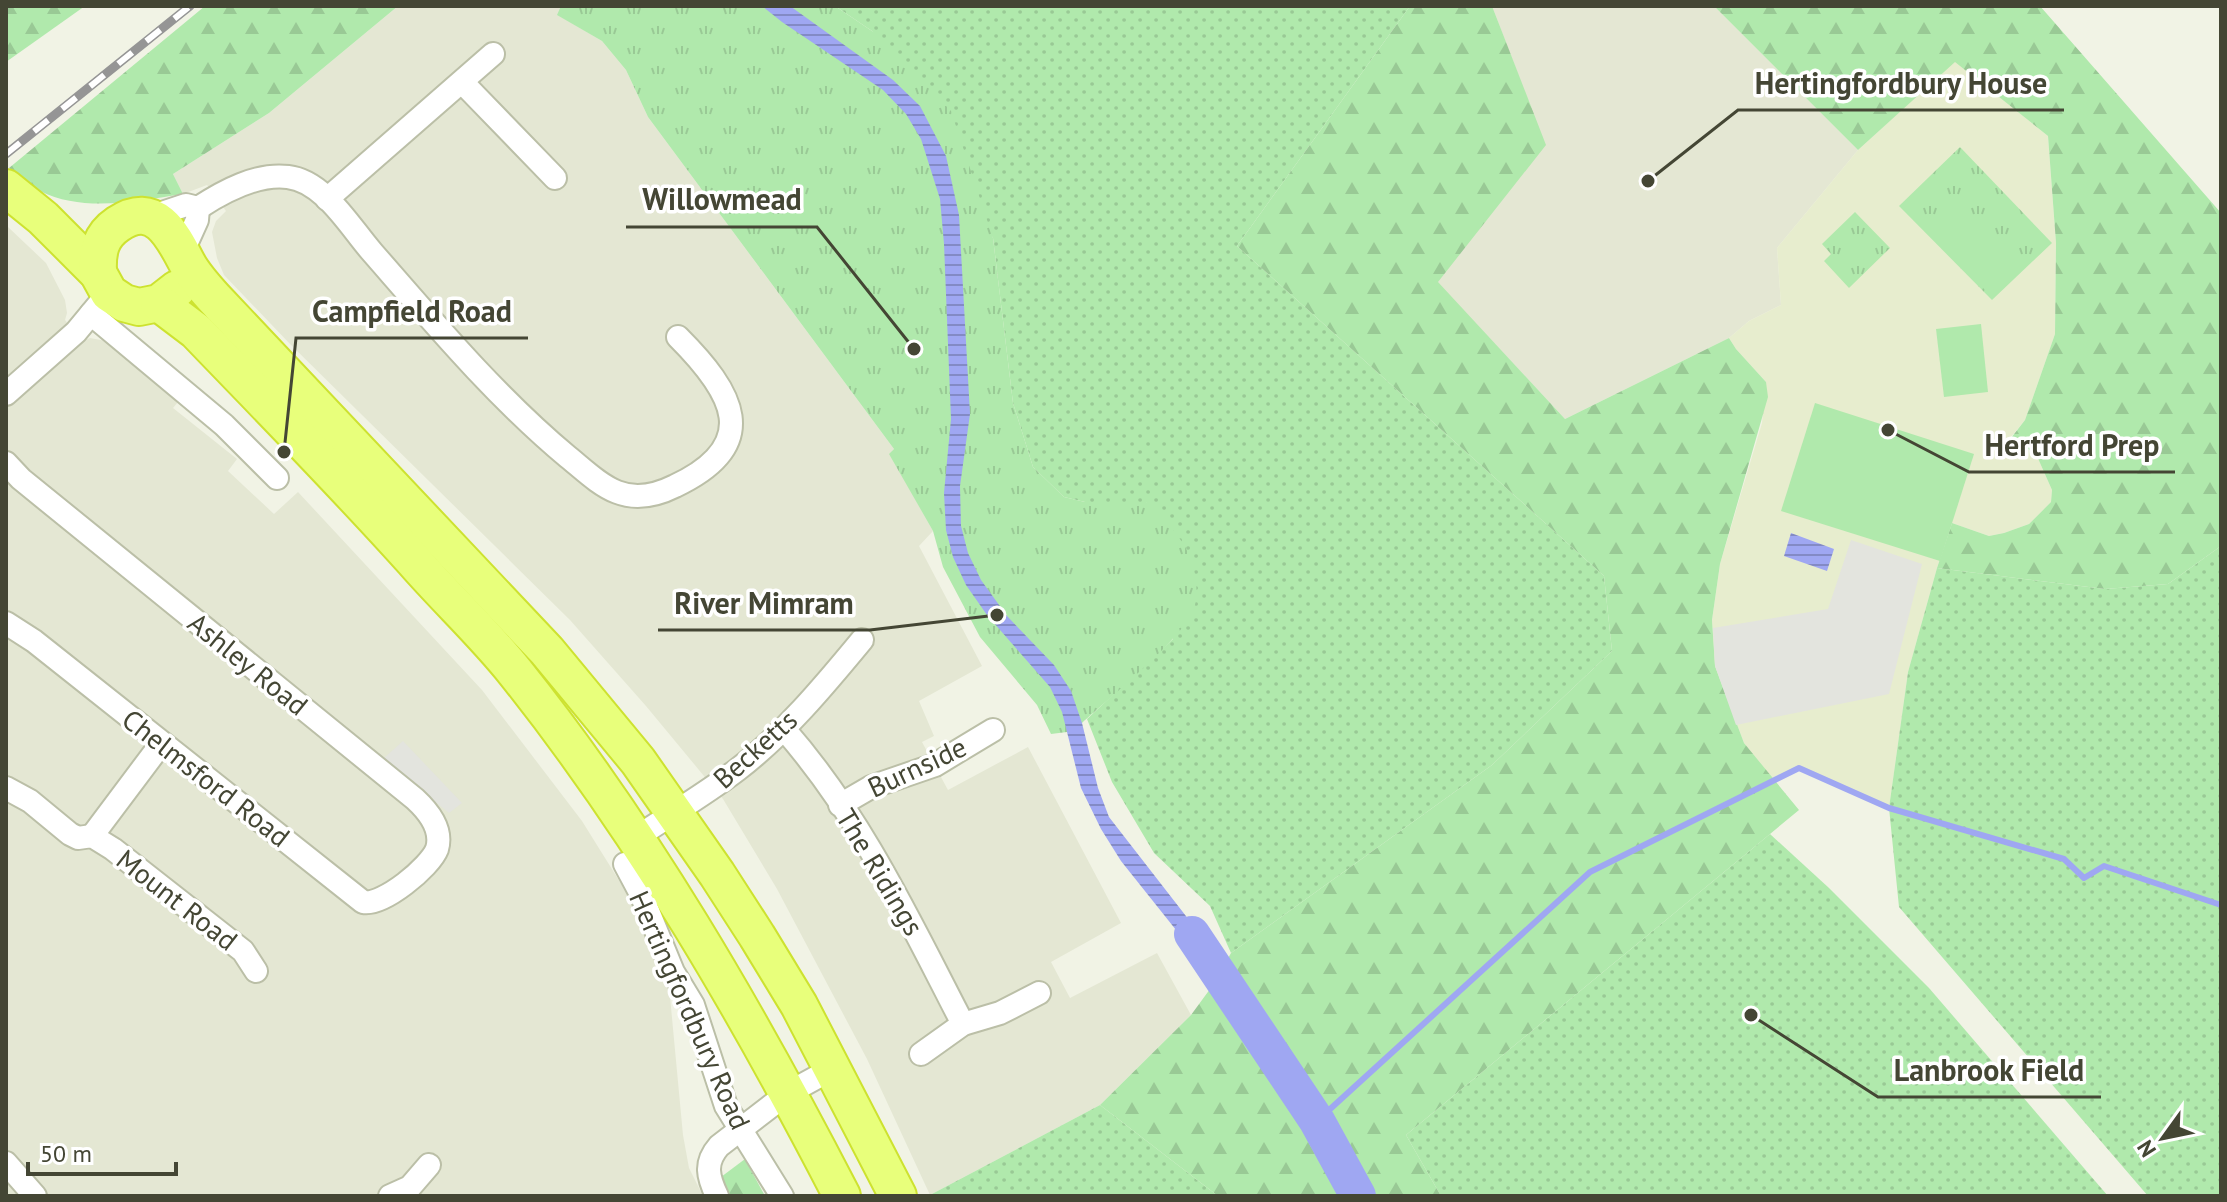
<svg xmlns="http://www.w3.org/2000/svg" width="2227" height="1202" viewBox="0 0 2227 1202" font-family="'PT Sans',sans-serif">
  <defs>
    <pattern id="grass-dots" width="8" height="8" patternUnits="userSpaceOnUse" patternTransform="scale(2)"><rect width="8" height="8" fill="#b0e9ac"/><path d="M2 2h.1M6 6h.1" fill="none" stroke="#99c995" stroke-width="1.8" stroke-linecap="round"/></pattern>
    <pattern id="forest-firs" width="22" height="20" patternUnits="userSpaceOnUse" patternTransform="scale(2)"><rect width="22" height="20" fill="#b0e9ac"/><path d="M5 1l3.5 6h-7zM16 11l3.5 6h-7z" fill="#99c995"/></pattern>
    <pattern id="park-tufts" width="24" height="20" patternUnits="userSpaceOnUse" patternTransform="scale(2)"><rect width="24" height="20" fill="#b0e9ac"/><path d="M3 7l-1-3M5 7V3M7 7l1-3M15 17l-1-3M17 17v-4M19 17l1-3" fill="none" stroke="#99c995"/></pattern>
    <pattern id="water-rules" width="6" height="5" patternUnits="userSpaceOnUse" patternTransform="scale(2)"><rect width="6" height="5" fill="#9fa7f2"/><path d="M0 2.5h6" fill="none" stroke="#838ac5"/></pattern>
  </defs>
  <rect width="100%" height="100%" fill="#f1f3e5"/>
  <g fill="#e4e7d3">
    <polygon points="398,6 561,6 558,15 602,41 626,70 648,117 894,449 890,454 933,531 919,546 982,666 919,701 934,736 922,742 948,790 1028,747 1121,923 1051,962 1070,998 1157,953 1191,1015 1100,1105 930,1195 867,1059 777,889 723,799 646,706 570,620 290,344 224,275 217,258 212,232 216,221 226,211 207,185 183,194 173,174 269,113"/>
    <polygon points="1492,6 1714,6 1858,150 1777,248 1781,305 1749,321 1729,338 1565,419 1437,282 1545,145"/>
    <polygon points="8,227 46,263 65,300 67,313 65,320 83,341 90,338 106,341 178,402 173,408 237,459 228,471 274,514 298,492 482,690 582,821 638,911 669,986 683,1135 689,1168 703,1196 6,1196 6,228"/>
  </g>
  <polygon fill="#e7edce" points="1955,61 2048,136 2056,243 2055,334 2025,420 2011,437 2036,454 2052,490 2051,502 2029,524 2004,533 1989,536 1952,523 1937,568 1908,672 1889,808 1799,768 1774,781 1744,743 1715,666 1712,620 1720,564 1762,423 1766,382 1736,349 1729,338 1749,321 1781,305 1777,248 1858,150"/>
  <g fill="url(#grass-dots)">
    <polygon points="835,6 1410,6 1237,246 1604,576 1612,651 1492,765 1231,953 1210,906 1154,853 1112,782 1087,719 1173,639 1146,502 1085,502 1064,497 1033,467 1013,403 993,238 872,31"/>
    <polygon points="2221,546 2221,1196 2148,1196 1899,907 1889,808 1908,672 1937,568 2105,589 2168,584"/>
    <polygon points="1770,834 1829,888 1929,988 2108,1196 1441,1196 1406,1135"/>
    <polygon points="1100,1105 1218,1196 930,1195"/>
  </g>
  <g fill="url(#forest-firs)">
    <polygon points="6,6 85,6 6,62"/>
    <path d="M205,6H398L269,113L173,174L183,194C137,201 84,213 40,191C29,186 19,175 9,168Z"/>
    <polygon points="1410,6 1492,6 1546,145 1438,282 1565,419 1729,338 1736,349 1766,382 1768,397 1720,564 1712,620 1715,666 1744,743 1799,810 1406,1135 1441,1196 1218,1196 1100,1105 1191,1015 1213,985 1231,953 1492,765 1612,651 1604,576 1237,246"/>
    <polygon points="1714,6 2040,6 2221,213 2221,546 2168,584 2105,589 1937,568 1952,523 1989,536 2004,533 2029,524 2051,502 2052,490 2036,454 2011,438 2025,420 2055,334 2056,243 2048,136 1955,62 1858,150"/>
    <polygon points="745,1159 765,1196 729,1196 721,1177"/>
  </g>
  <g fill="url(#park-tufts)">
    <path d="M561,6H835L872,31L951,111L993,238L1013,403L1033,467L1064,497L1085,502H1146C1161,517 1181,535 1189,555C1196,571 1199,592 1194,609C1185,636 1106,701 1082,723L1067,732L1051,734L1037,705L980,637L943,567L933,531L889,454L894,449L648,117L626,70L602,41L557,15Z"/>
    <polygon points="1960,147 2052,243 1992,300 1899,206"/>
    <polygon points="1855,212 1890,248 1849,288 1824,261 1831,254 1822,244"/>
  </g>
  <g fill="#b0e9ac">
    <polygon points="1961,204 2020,264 1989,294 1930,235"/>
    <polygon points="1981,324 1988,392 1944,397 1936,329"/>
    <polygon points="1815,403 1974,454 1940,561 1781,511"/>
  </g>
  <g fill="#e3e4de">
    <polygon points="1851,540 1922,564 1889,694 1736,725 1715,666 1713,628 1828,609"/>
    <polygon points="403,741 462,803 449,813 383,759"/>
  </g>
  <g fill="url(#water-rules)">
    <polygon points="762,6 790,6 893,80 920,106 946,156 959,215 970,414 960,486 961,526 968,553 981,580 1007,616 1054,665 1071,691 1082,723 1098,788 1109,817 1224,965 1213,985 1180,935 1121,861 1101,829 1081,788 1062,712 1050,687 987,615 966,585 953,557 946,530 944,493 951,419 944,244 940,199 921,139 906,114 883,90 782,22"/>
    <polygon points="1791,533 1834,549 1827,571 1784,556"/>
  </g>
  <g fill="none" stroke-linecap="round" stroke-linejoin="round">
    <polyline stroke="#9fa7f2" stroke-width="6" points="1317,1121 1590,872 1799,768 1889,808 2064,859 2084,878 2104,866 2221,905"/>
    <polyline stroke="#9fa7f2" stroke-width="36" points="1192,934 1317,1121 1358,1196"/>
    <defs>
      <g id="minor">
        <polyline points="462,82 555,178"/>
        <polyline points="327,199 493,54"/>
        <path d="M150,217L186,205L198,208C224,191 257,173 288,177C324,181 350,227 372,252C434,323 496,397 568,457C583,469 599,485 617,492C637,500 657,495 675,486C764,444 733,392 678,337"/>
        <polyline points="183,251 197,220 198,208"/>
        <polyline points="91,314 224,425 277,478"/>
        <polyline points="6,394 76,332 100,303"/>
        <path d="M6,463L21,479L415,799C428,811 443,829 437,849C430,867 383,906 363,902L34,641L6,623"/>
        <path d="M784,729C862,818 909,920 963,1024"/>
        <polyline points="6,788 30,801 70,834 78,838 92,836 113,849 243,951 256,971"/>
        <polyline points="840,805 871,787 935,765 993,730"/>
        <polyline points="92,836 161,744"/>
        <path d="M634,839C668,816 704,795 737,770C784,734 824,686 862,640"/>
        <polyline points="625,864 641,894 673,972 693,1005 726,1106 782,1196"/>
        <polyline points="921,1054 963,1024 1000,1013 1039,993"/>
        <polyline points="6,1163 35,1196"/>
        <polyline points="390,1196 410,1187 429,1165"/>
        <path d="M717,1196C708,1177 704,1163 719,1146L788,1093L832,1069"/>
      </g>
      <g id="trunk">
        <polyline points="6,188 43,218 98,273 109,293 124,303 139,307 159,303 177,289"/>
        <path d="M98,273C97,252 100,236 118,224C155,199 173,236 187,263C194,276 204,287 214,298L547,651L638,761L717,874L757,936L799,1005L898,1196"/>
        <path d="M159,303L196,331C269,407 343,482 413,560C446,598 484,633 515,672C643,832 748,1014 842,1196"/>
      </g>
    </defs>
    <use href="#minor" stroke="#bbbfa7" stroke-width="26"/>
    <use href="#trunk" stroke="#cde230" stroke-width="40"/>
    <use href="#minor" stroke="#fff" stroke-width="22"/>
    <use href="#trunk" stroke="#e8ff7b" stroke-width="36"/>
    <defs>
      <polyline id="rail" points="6,154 190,6"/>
    </defs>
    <use href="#rail" stroke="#959595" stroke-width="9"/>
    <use href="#rail" stroke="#fff" stroke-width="6" stroke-dasharray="18" stroke-linecap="butt"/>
  </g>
  <g text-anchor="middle" stroke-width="7" stroke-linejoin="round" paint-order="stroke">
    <g font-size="28" fill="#444634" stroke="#fff">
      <text transform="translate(248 664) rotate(39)" y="10">Ashley Road</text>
      <text transform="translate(755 749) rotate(-42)" y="10">Becketts</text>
      <text transform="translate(917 767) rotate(-25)" y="10">Burnside</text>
      <text transform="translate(206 778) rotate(38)" y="10">Chelmsford Road</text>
      <text transform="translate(880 872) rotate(59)" y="10">The Ridings</text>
      <text transform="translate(177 900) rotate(38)" y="10">Mount Road</text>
      <text transform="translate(690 1010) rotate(66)" y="10">Hertingfordbury Road</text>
    </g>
  </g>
  <path fill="none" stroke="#444634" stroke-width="3" d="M1648 181L1738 110H2064M914 349L817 227H626M284 452L296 338H528M1888 430L1969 472H2175M997 615L870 630H658M1751 1015L1878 1097H2101"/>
  <g fill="#444634" stroke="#fff" stroke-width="3">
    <circle cx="1648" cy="181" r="8"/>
    <circle cx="914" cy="349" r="8"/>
    <circle cx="284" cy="452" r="8"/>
    <circle cx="1888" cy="430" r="8"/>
    <circle cx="997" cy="615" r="8"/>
    <circle cx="1751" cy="1015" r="8"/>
  </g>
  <g font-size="30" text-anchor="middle" font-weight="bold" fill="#444634" stroke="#fff" stroke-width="7" stroke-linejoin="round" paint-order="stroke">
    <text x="1901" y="94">Hertingfordbury House</text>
    <text x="722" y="210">Willowmead</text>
    <text x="412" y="322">Campfield Road</text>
    <text x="2072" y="456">Hertford Prep</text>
    <text x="764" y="614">River Mimram</text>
    <text x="1989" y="1081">Lanbrook Field</text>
  </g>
  <rect width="2227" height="1202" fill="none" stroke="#444634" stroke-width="16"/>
  <g transform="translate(2163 1138) rotate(237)" stroke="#ffffff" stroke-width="6" paint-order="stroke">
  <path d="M0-6L14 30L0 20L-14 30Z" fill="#444634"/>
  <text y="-12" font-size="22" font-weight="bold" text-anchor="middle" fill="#444634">N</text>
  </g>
  <path d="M28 1162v12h148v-12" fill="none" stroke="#444634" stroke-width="4"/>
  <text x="40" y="1162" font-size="24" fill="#444634" stroke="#ffffff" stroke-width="6" paint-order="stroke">50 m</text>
</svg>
